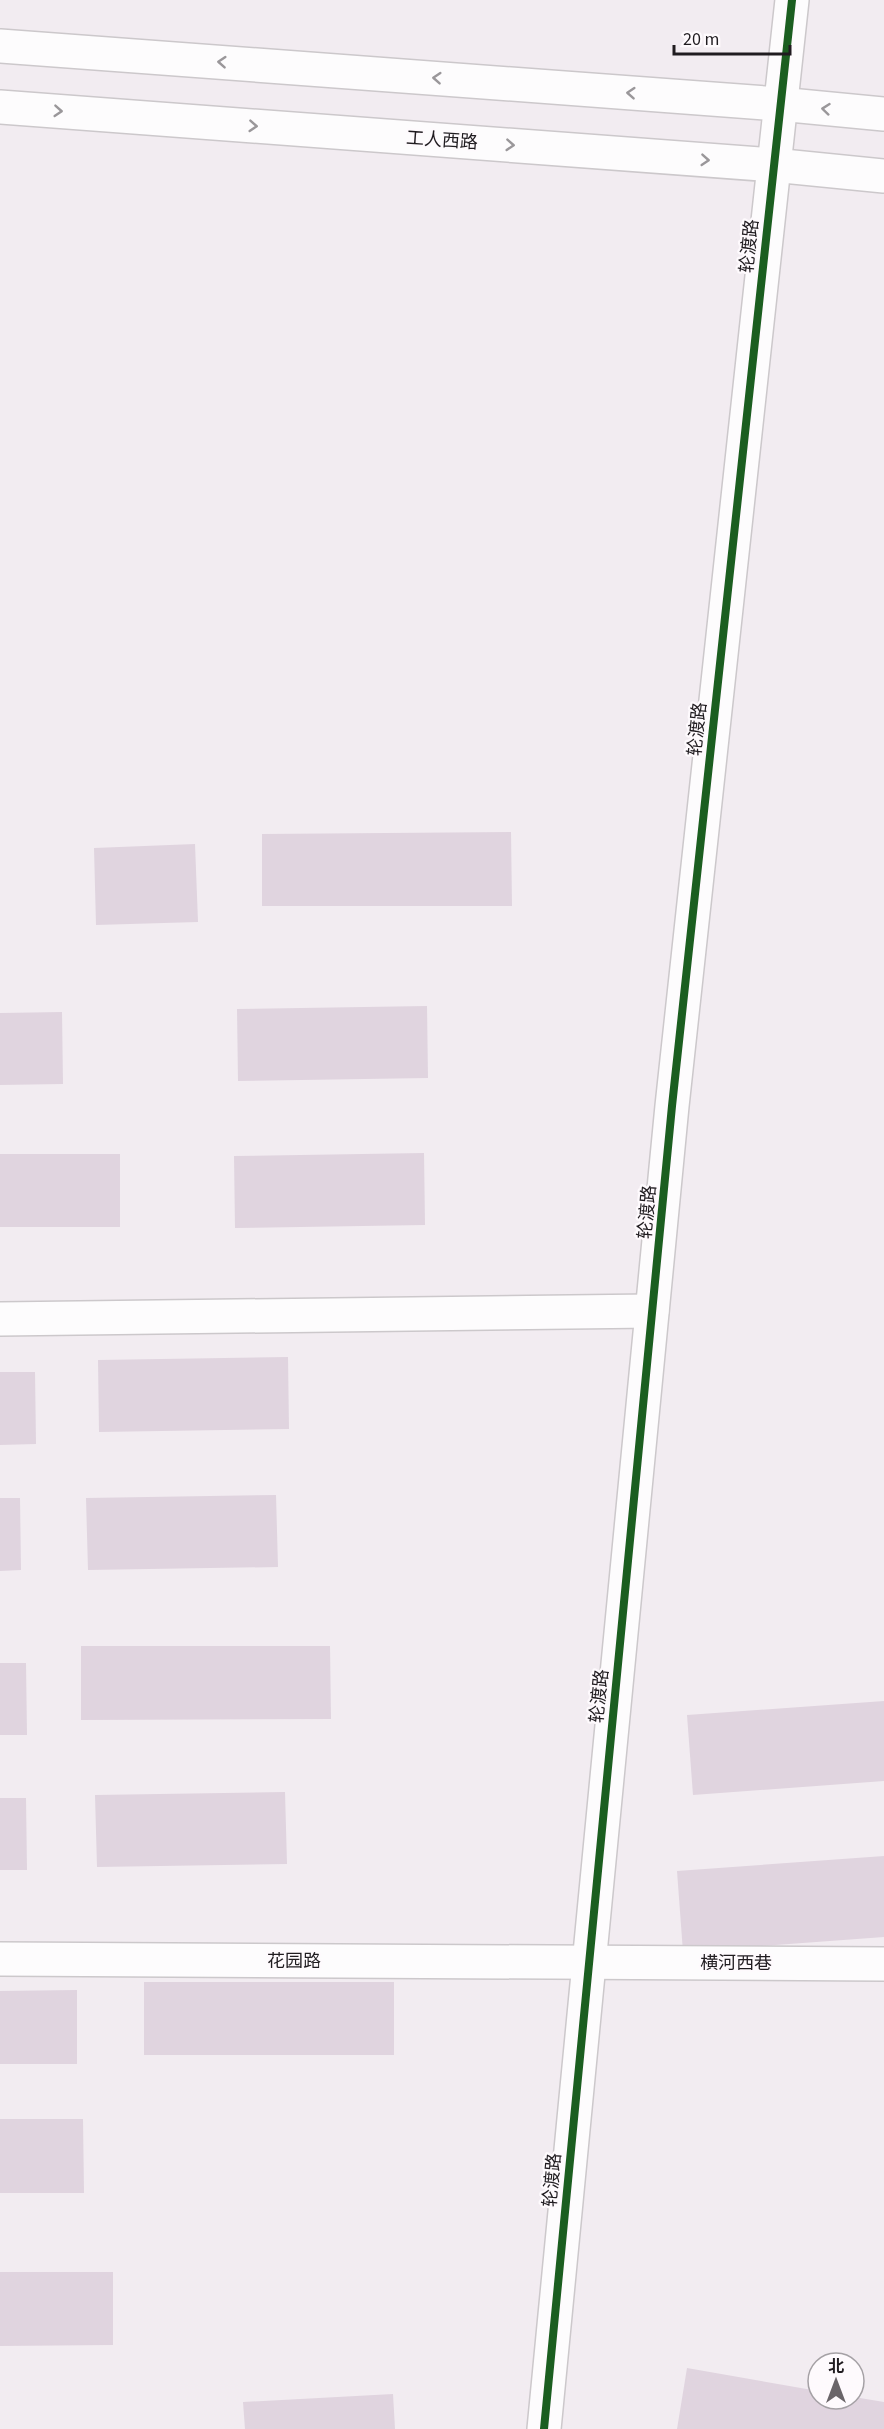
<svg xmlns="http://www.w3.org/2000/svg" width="884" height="2429" viewBox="0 0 884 2429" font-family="'Source Sans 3','Noto Sans SC',sans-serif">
  <rect width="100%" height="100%" fill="#f2ecf1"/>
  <g fill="#e0d4df">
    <polygon points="511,832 512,906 262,906 262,834"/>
    <polygon points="195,844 198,922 96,925 94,848"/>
    <polygon points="427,1006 428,1078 238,1081 237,1009"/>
    <polygon points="62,1012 63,1084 0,1085 0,1013"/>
    <polygon points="424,1153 425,1225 235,1228 234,1156"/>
    <rect x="0" y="1154" width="120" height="73"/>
    <polygon points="288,1357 289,1429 99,1432 98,1360"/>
    <polygon points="0,1372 35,1372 36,1444 0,1445"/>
    <polygon points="276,1495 278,1567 88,1570 86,1498"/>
    <polygon points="0,1498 20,1498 21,1570 0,1571"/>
    <polygon points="81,1646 330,1646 331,1719 81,1720"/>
    <polygon points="0,1663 26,1663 27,1735 0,1735"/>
    <polygon points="884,1701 884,1781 693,1795 687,1715"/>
    <polygon points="285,1792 287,1864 97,1867 95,1795"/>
    <polygon points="0,1798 26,1798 27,1870 0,1870"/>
    <polygon points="884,1856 884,1937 683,1952 677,1871"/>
    <rect x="144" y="1982" width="250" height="73"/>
    <polygon points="77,1990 77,2064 0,2064 0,1991"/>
    <polygon points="0,2119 83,2119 84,2193 0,2193"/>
    <polygon points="0,2272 113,2272 113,2345 0,2346"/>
    <polygon points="687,2368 818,2391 818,2399 854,2397 884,2402 884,2429 677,2429"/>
    <polygon points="393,2394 395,2429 245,2429 243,2402"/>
  </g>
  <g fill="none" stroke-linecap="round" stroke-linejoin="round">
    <defs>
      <g id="minor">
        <polyline points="0,1319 652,1311"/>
        <polyline points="0,1959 884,1964"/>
      </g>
      <g id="secondary">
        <polyline points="0,46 779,104 884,114"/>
        <polyline points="0,107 773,165 884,176"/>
        <polyline points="544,2429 672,1106 792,0"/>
      </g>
    </defs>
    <use href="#minor" stroke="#ccc8cb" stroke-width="36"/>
    <use href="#secondary" stroke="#ccc8cb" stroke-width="36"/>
    <use href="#minor" stroke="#fdfcfd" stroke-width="33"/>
    <use href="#secondary" stroke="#fdfcfd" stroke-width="33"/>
    <defs>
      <polyline id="cycleway" points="544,2429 672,1106 792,0"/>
    </defs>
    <use href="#cycleway" stroke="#fefafd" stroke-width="11"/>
    <use href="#cycleway" stroke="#1b5e20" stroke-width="8"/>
  </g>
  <defs><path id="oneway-chevron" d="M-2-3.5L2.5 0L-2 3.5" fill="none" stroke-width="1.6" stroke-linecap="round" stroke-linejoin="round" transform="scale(1.5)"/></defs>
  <g stroke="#9a979a">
    <use href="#oneway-chevron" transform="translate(222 62) rotate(-176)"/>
    <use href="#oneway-chevron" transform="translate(437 78) rotate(-176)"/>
    <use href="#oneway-chevron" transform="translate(631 93) rotate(-176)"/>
    <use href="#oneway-chevron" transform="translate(826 109) rotate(-174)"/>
    <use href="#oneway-chevron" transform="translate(58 111) rotate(4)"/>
    <use href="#oneway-chevron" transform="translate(253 126) rotate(4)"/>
    <use href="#oneway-chevron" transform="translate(510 145) rotate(4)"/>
    <use href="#oneway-chevron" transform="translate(705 160) rotate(4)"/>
  </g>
  <g text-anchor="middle" stroke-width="4.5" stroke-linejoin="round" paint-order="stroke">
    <g font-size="18" fill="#201c20" stroke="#fefafd">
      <text transform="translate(442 140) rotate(4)" y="6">工人西路</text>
      <text transform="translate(749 246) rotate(-84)" y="6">轮渡路</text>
      <text transform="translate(697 729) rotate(-84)" y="6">轮渡路</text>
      <text transform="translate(647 1212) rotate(-85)" y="6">轮渡路</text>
      <text transform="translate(599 1696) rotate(-84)" y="6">轮渡路</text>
      <text x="294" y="1967">花园路</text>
      <text x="736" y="1969">横河西巷</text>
      <text transform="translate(552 2180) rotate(-85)" y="6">轮渡路</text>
    </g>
  </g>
  <g transform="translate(836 2381)"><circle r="28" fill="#fefafd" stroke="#a5a1a5" stroke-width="1.5"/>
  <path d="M0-4.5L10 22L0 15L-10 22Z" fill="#6a6569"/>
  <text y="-9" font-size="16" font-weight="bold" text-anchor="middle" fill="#201c20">北</text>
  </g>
  <path d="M674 45v9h116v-9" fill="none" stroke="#201c20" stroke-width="3"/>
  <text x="683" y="45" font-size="18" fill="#201c20" stroke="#fefafd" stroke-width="4.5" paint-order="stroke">20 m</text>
</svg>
